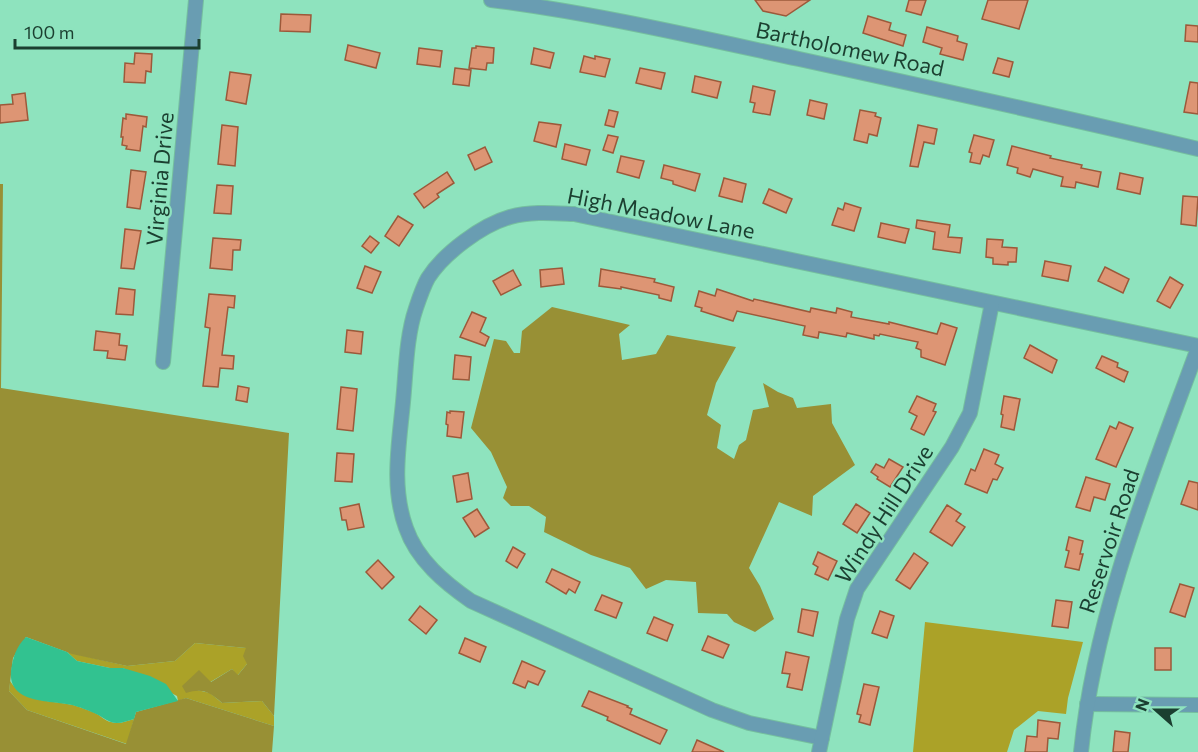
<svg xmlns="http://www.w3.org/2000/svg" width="1198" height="752" viewBox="0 0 1198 752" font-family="Commissioner,sans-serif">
  <rect width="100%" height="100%" fill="#8ee3be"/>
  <g fill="#aba228">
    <polygon points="925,622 1083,642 1068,698 1066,714 1038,711 1014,730 1007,752 913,752"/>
    <polygon points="195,643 246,648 247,664 237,676 232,669 197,690 210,693 222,703 262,701 274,716 274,726 186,698 178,701 177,696 123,668 110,668 77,661 67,652 127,666 175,661"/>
    <path d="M10,681C24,703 50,700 73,705C80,707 88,710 95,713C100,715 105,721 111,722C118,725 127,721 134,719L127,744L27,710L9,691Z"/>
  </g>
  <g fill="#989035">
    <path d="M0,184H3L1,388L289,433L274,716L262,701L222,703C209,692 203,688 186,693L182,686L199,670L211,682L232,669L238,675L247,664L243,656L246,648L195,643L175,661L127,666L72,654L26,637L13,658L9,691L27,710L126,744L136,712L186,698L274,726L272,752H0Z"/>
    <polygon points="552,307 630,325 619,334 622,360 656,354 667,335 736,347 716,383 707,415 721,425 717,448 734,459 739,445 746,440 753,410 769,407 763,383 778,392 793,398 797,408 831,404 832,423 855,465 813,496 812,516 779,502 749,568 760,586 774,619 755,632 734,622 727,614 698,613 696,582 666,580 646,589 630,568 591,555 544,532 546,517 529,506 511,506 503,498 507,487 491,452 471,428 494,339 506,341 514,353 520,353 522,331"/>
  </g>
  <path fill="#32c290" d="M26,637L67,652L77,661L110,668H123L150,676L166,684L178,701L136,712L134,719C127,721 118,725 111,722C105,720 100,715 94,713C88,710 79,707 72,705C49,700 8,704 11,671C13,657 16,647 26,637Z"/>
  <g fill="#dd9574" stroke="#9c593a" stroke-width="1.5">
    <polygon points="755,0 810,0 786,16 763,11"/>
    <polygon points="909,0 926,0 921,15 906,11"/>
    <polygon points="988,0 1028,0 1019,29 982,19"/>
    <polygon points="281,14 311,15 310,32 280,31"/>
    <polygon points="868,16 891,23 889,30 906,35 903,46 863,33"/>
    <polygon points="1186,25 1198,26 1198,42 1185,41"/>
    <polygon points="927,27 958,36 957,41 967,44 963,60 940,54 942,48 923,42"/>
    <polygon points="348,45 380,53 376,68 345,60"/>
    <polygon points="476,46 494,48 493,63 487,63 486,70 469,68 472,48 476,48"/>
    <polygon points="419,48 442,51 440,67 417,64"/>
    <polygon points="534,48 554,53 550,68 531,64"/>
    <polygon points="135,53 152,54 151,72 146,71 145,83 124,82 125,63 134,64"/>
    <polygon points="584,56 595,59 595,56 610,59 605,77 580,72"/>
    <polygon points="998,58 1013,62 1009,77 993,73"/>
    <polygon points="455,68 471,70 469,86 453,84"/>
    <polygon points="640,68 665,73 661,89 636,83"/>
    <polygon points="230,72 251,75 246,104 226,100"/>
    <polygon points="695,76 721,82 717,98 692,92"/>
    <polygon points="1190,82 1198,83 1198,114 1184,112"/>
    <polygon points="753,86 775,91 770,115 753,112 755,103 750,102"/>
    <polygon points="25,93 28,120 0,123 0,105 13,104 12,95"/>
    <polygon points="810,100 827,104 824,119 807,115"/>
    <polygon points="609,110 618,112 614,127 605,125"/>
    <polygon points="860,110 876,113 875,116 881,118 877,136 869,134 867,143 854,140"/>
    <polygon points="126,114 147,117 146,127 143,126 140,151 126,149 127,146 122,145 123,137 121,137 123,118 126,119"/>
    <polygon points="539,122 561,125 556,147 534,141"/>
    <polygon points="222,125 238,127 235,166 218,164"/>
    <polygon points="918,125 937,129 934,144 924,142 918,167 910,166"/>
    <polygon points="608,135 618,137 613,153 603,150"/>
    <polygon points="974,135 994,140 989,157 983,155 980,164 970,162 972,153 969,152"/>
    <polygon points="565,144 590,150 586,165 562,159"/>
    <polygon points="1012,146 1051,156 1050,158 1082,165 1081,168 1101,172 1098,187 1076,182 1075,188 1061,186 1063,177 1033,169 1030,177 1017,173 1018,168 1007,165"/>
    <polygon points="485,147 492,162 475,170 468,155"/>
    <polygon points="621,156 644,161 639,178 617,172"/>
    <polygon points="664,165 700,174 695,191 673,184 673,181 661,178"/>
    <polygon points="131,170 146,172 140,209 127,207"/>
    <polygon points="447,172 454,183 437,194 439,197 424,208 414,194"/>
    <polygon points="1120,173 1143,178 1140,194 1117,189"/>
    <polygon points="724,178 746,184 742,202 719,196"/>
    <polygon points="217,185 233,186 231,214 214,213"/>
    <polygon points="769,189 792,199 786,213 763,203"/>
    <polygon points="1183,196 1198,197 1196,226 1181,224"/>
    <polygon points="845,203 861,208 854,231 832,225 838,208 843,210"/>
    <polygon points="398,216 413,225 399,246 385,236"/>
    <polygon points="917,220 950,225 948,237 962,238 960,253 933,249 935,232 916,228"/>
    <polygon points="881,223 909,229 905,243 878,237"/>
    <polygon points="125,229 141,231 134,269 121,268"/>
    <polygon points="370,236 379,243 371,253 362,246"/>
    <polygon points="213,238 241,240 240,250 233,250 232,270 210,268"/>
    <polygon points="987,239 1003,240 1002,247 1017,248 1016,262 1008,262 1008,265 993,264 993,258 986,257"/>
    <polygon points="1045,261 1071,266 1068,281 1042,276"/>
    <polygon points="365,266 381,272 372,293 357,288"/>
    <polygon points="1105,267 1129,279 1123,293 1098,281"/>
    <polygon points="562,268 564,284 541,287 540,270"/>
    <polygon points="601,269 655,279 654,282 674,287 671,301 659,298 659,295 621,287 621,289 599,286"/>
    <polygon points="513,270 521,285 501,295 493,281"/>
    <polygon points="1170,277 1183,285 1170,308 1157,301"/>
    <polygon points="119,288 135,290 133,315 116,314"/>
    <polygon points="717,289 753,301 754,299 810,312 811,308 836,313 837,308 852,312 851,317 889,324 889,322 937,334 941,323 957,328 945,365 921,357 921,350 916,348 918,342 880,334 879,336 874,335 874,339 847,333 846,337 819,332 818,338 803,335 805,326 737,311 733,321 701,311 702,308 695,306 699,291 715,296"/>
    <polygon points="209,294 235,296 234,308 228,307 222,355 234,356 233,369 220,368 218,387 203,386 210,328 205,327"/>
    <polygon points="472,312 486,318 480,332 489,337 485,346 460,337"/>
    <polygon points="347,330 363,332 361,354 345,352"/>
    <polygon points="96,331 120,334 119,345 127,346 125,360 107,358 108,351 94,350"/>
    <polygon points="1030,345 1057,360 1052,373 1024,358"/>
    <polygon points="455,355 471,357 469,380 453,379"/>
    <polygon points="1102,356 1118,363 1117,367 1128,372 1124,382 1096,368"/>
    <polygon points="238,386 249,388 247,402 236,400"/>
    <polygon points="341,387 357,389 353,431 337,429"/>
    <polygon points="917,396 936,404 933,411 936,412 924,435 911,429 917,416 909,412"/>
    <polygon points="1004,396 1020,399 1014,430 1001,427 1003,415 1001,414"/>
    <polygon points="450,411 464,412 461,438 447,436 448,425 446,424 447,412 450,413"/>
    <polygon points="1119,422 1133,428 1116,467 1096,459 1110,426 1116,429"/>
    <polygon points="984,449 999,455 995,464 1003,468 997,480 993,479 987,493 965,484 971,469 975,471"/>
    <polygon points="337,453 354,454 352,482 335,481"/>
    <polygon points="889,459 903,467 890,487 877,479 878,477 871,472 876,464 884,468"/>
    <polygon points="468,473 472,499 457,502 453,476"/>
    <polygon points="1086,477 1110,484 1105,500 1094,497 1090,511 1076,507"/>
    <polygon points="1189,481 1198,483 1198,510 1181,504"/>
    <polygon points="359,504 364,527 348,530 346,520 342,520 340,508"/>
    <polygon points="856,504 870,513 857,533 843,524"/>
    <polygon points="947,505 961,514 956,521 965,527 952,546 930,532"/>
    <polygon points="477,509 489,528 475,537 463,518"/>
    <polygon points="1069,537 1083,541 1080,554 1083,554 1079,570 1065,567 1069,551 1066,550"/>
    <polygon points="513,547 525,554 517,568 506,561"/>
    <polygon points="818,552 837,561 828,580 815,574 818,567 813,564"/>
    <polygon points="914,553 928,563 910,589 896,580"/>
    <polygon points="378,560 394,577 382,589 366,572"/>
    <polygon points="552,569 580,582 575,593 569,589 566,594 546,582"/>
    <polygon points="1180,584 1194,588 1185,617 1170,612"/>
    <polygon points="602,595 622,603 616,618 595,610"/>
    <polygon points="1056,600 1072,602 1068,628 1052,626"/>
    <polygon points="420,606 437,620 426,634 409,620"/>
    <polygon points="802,609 818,612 813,636 798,632"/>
    <polygon points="880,611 894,616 887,638 872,633"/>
    <polygon points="654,617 673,625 667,641 647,633"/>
    <polygon points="708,636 729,645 723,658 702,650"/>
    <polygon points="465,638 486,647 480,662 459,653"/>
    <rect x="1155" y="648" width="16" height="22"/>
    <polygon points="786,652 809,657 802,690 787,687 790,674 782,673"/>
    <polygon points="522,661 545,671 538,685 528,681 525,688 513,683"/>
    <polygon points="864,684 879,687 870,725 859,722 861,715 857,714"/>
    <polygon points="589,691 628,706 627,707 632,709 630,714 667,730 660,744 607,720 608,717 582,706"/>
    <polygon points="1038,720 1060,723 1058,739 1048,738 1047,752 1025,752 1027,736 1037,737"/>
    <polygon points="1115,731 1130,733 1128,752 1113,752"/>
    <polygon points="697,740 724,752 692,752"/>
  </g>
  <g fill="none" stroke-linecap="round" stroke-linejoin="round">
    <defs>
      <g id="minor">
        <path d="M491,0C594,13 697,37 799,59C932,88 1065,117 1198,149"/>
        <polyline points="163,362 196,0"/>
        <polyline points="1087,704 1198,705"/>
        <path d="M822,738L749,723L712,710L471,601C445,583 417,560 406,528C391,487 399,445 403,402C406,372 406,337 416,308C419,299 423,287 428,278C444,253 482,225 510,217C531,211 553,213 574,214L1198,346"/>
        <polyline points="819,752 847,619 857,589 952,447 970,413 992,303"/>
        <path d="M1081,752C1095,612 1150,479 1198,348"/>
      </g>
    </defs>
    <use href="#minor" stroke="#75bf9f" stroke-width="16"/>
    <use href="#minor" stroke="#699db2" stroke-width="14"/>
  </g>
  <g text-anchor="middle" stroke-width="4.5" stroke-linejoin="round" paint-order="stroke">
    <g font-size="22" fill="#1b3f30" stroke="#8ee3be">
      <text transform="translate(850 49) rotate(12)" y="8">Bartholomew Road</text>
      <text transform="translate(160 179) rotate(-85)" y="8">Virginia Drive</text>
      <text transform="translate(661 213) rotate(11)" y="8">High Meadow Lane</text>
      <text transform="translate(884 514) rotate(-57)" y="8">Windy Hill Drive</text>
      <text transform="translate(1109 541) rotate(-72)" y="8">Reservoir Road</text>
    </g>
  </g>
  <g transform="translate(1156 710) rotate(291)" stroke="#8ee3be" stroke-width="4.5" paint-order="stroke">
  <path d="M0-4.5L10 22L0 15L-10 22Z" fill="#1b3f30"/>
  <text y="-9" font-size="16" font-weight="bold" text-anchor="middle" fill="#1b3f30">N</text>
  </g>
  <path d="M15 39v9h184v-9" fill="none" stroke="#1b3f30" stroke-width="3"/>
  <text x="24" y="39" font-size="18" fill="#1b3f30" stroke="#8ee3be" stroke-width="4.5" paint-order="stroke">100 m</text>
</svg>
